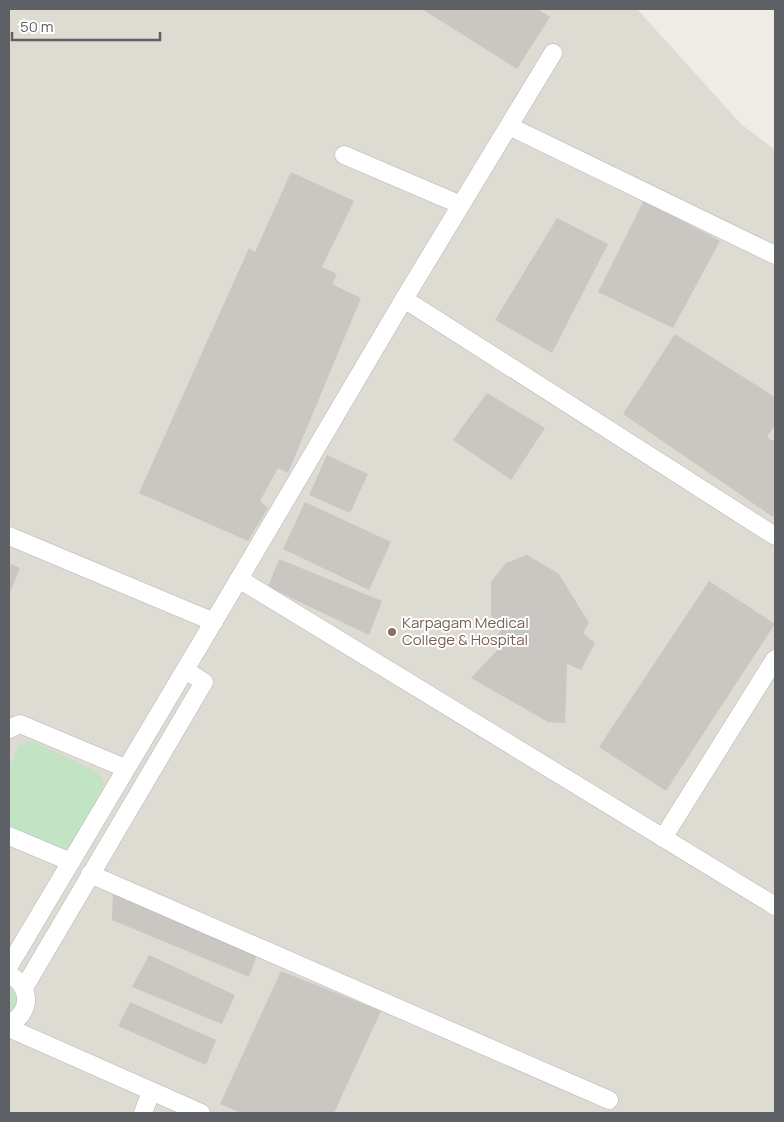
<svg xmlns="http://www.w3.org/2000/svg" width="784" height="1122" viewBox="0 0 784 1122" font-family="Manrope,sans-serif">
  <rect width="100%" height="100%" fill="#eeece5"/>
  <polygon fill="#dedbd3" points="9,9 637,9 741,124 775,150 775,1113 9,1113"/>
  <g fill="#c3e4c4">
    <polygon points="33,741 99,773 104,783 102,794 73,844 64,850 9,828 9,768 19,745"/>
    <path d="M9,985C18,993 20,1006 9,1014Z"/>
  </g>
  <g fill="#cac7c2">
    <polygon points="422,9 537,9 550,17 517,69"/>
    <polygon points="291,172 354,201 322,267 337,274 332,284 361,298 288,473 278,468 260,501 268,508 248,541 139,493 249,248 255,252"/>
    <polygon points="644,200 720,241 673,328 598,292"/>
    <polygon points="557,218 608,244 552,353 495,320"/>
    <polygon points="675,334 775,397 775,425 767,437 775,442 775,514 773,517 623,414"/>
    <polygon points="487,393 545,428 511,480 453,440"/>
    <polygon points="327,455 368,474 350,513 309,495"/>
    <polygon points="305,502 391,542 369,590 283,549"/>
    <polygon points="527,555 559,574 589,623 583,633 595,643 581,670 567,664 565,723 548,722 471,678 501,646 492,642 504,626 491,616 491,582 506,563"/>
    <polygon points="279,559 382,601 369,635 268,587"/>
    <polygon points="9,563 20,568 9,595"/>
    <polygon points="709,581 775,624 666,791 599,747"/>
    <polygon points="113,890 257,955 249,977 112,920"/>
    <polygon points="149,955 235,995 222,1024 132,987"/>
    <polygon points="281,971 381,1011 334,1113 241,1113 220,1104"/>
    <polygon points="130,1002 216,1040 206,1065 118,1026"/>
  </g>
  <g fill="none" stroke-linecap="round" stroke-linejoin="round">
    <defs>
      <g id="minor">
        <polyline points="553,53 404,299 775,536"/>
        <polyline points="509,126 775,255"/>
        <polyline points="344,155 461,205"/>
        <polyline points="9,536 214,622"/>
        <polyline points="239,579 404,299"/>
        <polyline points="9,729 20,724 125,768"/>
        <polyline points="9,836 71,862"/>
        <polyline points="663,838 775,659"/>
        <polyline points="90,874 609,1100"/>
        <polyline points="9,966 239,579 775,906"/>
        <path d="M9,975C24,981 31,999 22,1013C19,1018 14,1021 9,1023"/>
        <polyline points="24,988 204,682 185,670"/>
        <polyline points="9,1028 201,1113"/>
        <polyline points="143,1113 151,1092"/>
      </g>
    </defs>
    <use href="#minor" stroke="#b2b5b9" stroke-width="19"/>
    <use href="#minor" stroke="#fff" stroke-width="18"/>
  </g>
  <circle fill="#8d6e63" stroke="#fff" stroke-width="2" cx="392" cy="632" r="5"/>
  <g text-anchor="middle" stroke-width="4" stroke-linejoin="round" paint-order="stroke">
    <g font-size="15" fill="#785e54" stroke="#fff" text-anchor="start">
      <text x="402" y="628">Karpagam Medical<tspan x="402" dy="17">College &amp; Hospital</tspan></text>
    </g>
  </g>
  <rect width="784" height="1122" fill="none" stroke="#5d6064" stroke-width="20"/>
  <path d="M12 32v8h148v-8" fill="none" stroke="#5d6064" stroke-width="2.5"/>
  <text x="20" y="32" font-size="15" fill="#5d6064" stroke="#ffffff" stroke-width="4" paint-order="stroke">50 m</text>
</svg>
